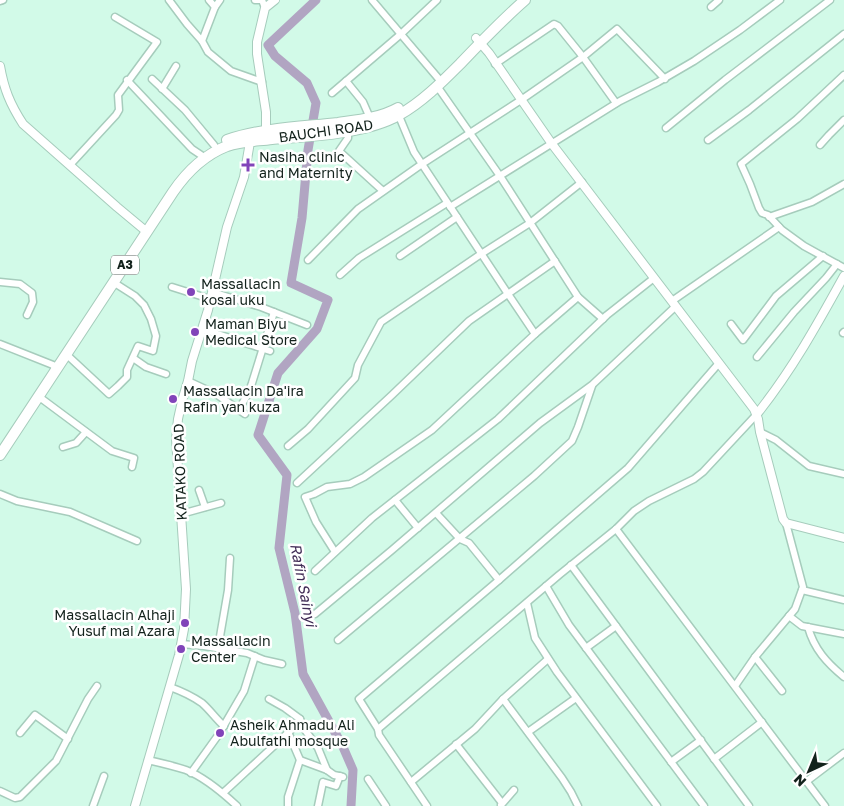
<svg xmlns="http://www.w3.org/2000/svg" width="844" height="806" viewBox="0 0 844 806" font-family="'Golos Text',sans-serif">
  <rect width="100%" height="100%" fill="#d2fae8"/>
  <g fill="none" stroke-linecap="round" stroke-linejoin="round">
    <polyline stroke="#b1a5c2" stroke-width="9" points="316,0 268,45 275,56 307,83 316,103 308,150 302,218 291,283 328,300 317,329 278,373 258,435 287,475 279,548 295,613 303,674 343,747 353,770 351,806"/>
    <defs>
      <g id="minor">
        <polyline points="169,0 187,24 202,41 208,52 231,71 262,82"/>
        <polyline points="255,0 262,0 265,8"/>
        <polyline points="372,0 438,78"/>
        <polyline points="0,1 3,0"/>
        <polyline points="215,7 220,0"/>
        <polyline points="711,7 719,0"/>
        <polyline points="202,41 215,7 209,0"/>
        <polyline points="495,64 554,24 558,26 583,57 616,103"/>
        <polyline points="844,75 797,119 741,164 750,184 759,208 762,213 768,215 782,230 804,246 844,268"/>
        <polyline points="152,79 185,110 214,145"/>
        <polyline points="127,80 192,149 201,155"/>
        <polyline points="346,81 363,102 370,118"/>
        <polyline points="437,86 500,176 578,297 603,319"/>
        <polyline points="162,89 176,66"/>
        <polyline points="332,93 401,34 437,0"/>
        <polyline points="399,116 414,152 508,294 535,334"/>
        <polyline points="666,128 725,80 830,0"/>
        <polyline points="348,131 348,138 339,151 383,191"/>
        <polyline points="708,140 749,110 844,34"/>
        <polyline points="820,145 829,135 844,120"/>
        <polyline points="70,165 116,115 119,110 118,95 157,42 115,17"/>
        <polyline points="450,207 620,101 658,82 694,61 740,30 780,0"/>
        <polyline points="769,217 812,202 844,184"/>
        <polyline points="400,256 457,217"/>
        <polyline points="308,260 358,209 422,164 521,100 583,57 617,29 665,79"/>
        <polyline points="340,275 359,258 447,203"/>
        <polyline points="0,282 20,284 32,293 33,302 27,315"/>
        <polyline points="172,287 210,299"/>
        <polyline points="212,292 261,307 307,325"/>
        <polyline points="672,301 779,227"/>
        <polyline points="731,324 743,340 776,296 823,256"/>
        <polyline points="202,329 270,351"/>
        <polyline points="843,333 844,332"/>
        <polyline points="0,344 53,365 56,370"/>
        <polyline points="66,354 109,394 118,386 127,377 127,370 138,346 153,351 156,336 151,319 144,305 135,296 113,282"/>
        <polyline points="757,357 794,312 826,278 837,264"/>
        <polyline points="133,358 146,367 166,374"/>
        <polyline points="188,381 216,394 245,414"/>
        <polyline points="38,396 112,451 134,458 132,467"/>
        <polyline points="239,409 248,394 252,383 274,312"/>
        <polyline points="760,432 776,440 809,466 844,474"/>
        <polyline points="288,446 308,429 355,378 358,365 381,322 481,254 530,223 582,182"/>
        <polyline points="63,447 76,443 86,432"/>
        <polyline points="297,483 392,395 469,321 555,261"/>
        <polyline points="199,490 205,507"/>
        <polyline points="0,494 17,501 70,512 137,541"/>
        <polyline points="395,500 418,528"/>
        <polyline points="436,513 460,539 469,543 499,580"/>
        <polyline points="181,514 221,503"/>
        <polyline points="616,529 825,806"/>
        <polyline points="335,552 316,522 305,497 314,494 327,487 350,484 364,477 432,430 535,334 578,297"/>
        <polyline points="571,565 749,806"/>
        <polyline points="315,571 372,518 498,419 607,315 654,278"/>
        <polyline points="546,586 569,625 704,806"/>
        <polyline points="802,590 844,600"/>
        <polyline points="527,603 535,638 557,672 657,806"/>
        <polyline points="315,614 392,550 540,423 592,385 676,306"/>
        <polyline points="789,616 802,626 844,634"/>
        <path d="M808,627C814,649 827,663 844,677"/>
        <polyline points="338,640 534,476 572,441 578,427 592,386"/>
        <polyline points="181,644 204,646 247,653 264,660 282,664"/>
        <polyline points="218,648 228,590 230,558"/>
        <polyline points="586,648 616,626"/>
        <polyline points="755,657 782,691"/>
        <polyline points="735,686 755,657 795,609 803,587 786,523"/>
        <path d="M170,687C181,691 192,696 202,703C210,710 216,719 224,726"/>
        <polyline points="269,699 285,708 300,719 305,730 318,748 327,770"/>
        <polyline points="503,699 562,778 571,792 578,806"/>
        <polyline points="378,729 559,575 616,529 634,511 649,501 694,479 703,472 757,414"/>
        <polyline points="288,732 300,760 288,797 288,806"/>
        <polyline points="528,732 576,698"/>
        <polyline points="20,733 35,715 68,739"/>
        <polyline points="456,744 502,803"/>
        <polyline points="714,759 762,722"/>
        <path d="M148,760C161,763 174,766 186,770C204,777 223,793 237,806"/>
        <polyline points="300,760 327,770 334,775 343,777"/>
        <polyline points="671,762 701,740"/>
        <polyline points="191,773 219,734 244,691 255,656"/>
        <polyline points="368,779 386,806"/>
        <polyline points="807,781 844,753"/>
        <polyline points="411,782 475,729 503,699 548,659"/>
        <polyline points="0,791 15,798 20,797 56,761 88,699 97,686"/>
        <polyline points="223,793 290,731 300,719"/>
        <polyline points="501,805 514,790"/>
        <polyline points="93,806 104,776"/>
        <polyline points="318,806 323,782 336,786 340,776"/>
        <polyline points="427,806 379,735 378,729 359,699 499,580 555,531 628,468 719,363"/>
      </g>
      <g id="tertiary">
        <polyline points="476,38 489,53 552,144 754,409 758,419 760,432 783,519 786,523 844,538"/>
        <path d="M0,66C4,89 10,104 23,124L117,207L147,232"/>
        <polyline points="266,131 266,112 257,54 257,42 265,8 275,0"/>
        <path d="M757,414C792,370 817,325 844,276"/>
        <polyline points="135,806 179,655 184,629 186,589 176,439 178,419 182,401 188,381 192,361 208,310 227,227 244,177 250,142"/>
      </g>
      <g id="trunk">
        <path d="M227,140C262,128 301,127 338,123C359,120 380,118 398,108"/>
        <path d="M0,455L173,192C186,173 204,155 227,146C241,141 257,141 272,139C311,136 365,134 399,115C422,102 441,83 460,64C481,42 502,20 525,0"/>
      </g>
    </defs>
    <use href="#minor" stroke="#a6ccbc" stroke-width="9"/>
    <use href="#tertiary" stroke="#a6ccbc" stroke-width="10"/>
    <use href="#trunk" stroke="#a6ccbc" stroke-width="12"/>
    <use href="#minor" stroke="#fff" stroke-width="6"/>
    <use href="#tertiary" stroke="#fff" stroke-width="8"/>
    <use href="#trunk" stroke="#fff" stroke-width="10"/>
  </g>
  <g fill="#8144b9" stroke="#fff" stroke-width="2">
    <path d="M245.5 157.5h5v5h5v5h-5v5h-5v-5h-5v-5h5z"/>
    <circle cx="191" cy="292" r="5"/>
    <circle cx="195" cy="332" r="5"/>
    <circle cx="173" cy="399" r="5"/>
    <circle cx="185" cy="623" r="5"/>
    <circle cx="181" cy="649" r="5"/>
    <circle cx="220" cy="733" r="5"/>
  </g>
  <g text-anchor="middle" stroke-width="5" stroke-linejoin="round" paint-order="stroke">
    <rect fill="#fff" stroke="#5a6460" stroke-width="1" x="111" y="255.5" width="28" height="19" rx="4"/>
    <g font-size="12" font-weight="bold" fill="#13221c">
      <text x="125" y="269">A3</text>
    </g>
    <g font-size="14" fill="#13221c" stroke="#fff">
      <text transform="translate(326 131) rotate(-8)" y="5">BAUCHI ROAD</text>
      <text transform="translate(180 472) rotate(-92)" y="5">KATAKO ROAD</text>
    </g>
    <g font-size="14" fill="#13221c" stroke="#fff" text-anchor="start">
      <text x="259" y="162">Nasiha clinic<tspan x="259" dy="16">and Maternity</tspan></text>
      <text x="201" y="289">Massallacin<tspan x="201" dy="16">kosai uku</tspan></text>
      <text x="205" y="329">Maman Biyu<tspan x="205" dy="16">Medical Store</tspan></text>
      <text x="183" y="396">Massallacin Da'ira<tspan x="183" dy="16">Rafin yan kuza</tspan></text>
      <text x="175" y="620" text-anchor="end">Massallacin Alhaji<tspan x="175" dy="16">Yusuf mai Azara</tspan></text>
      <text x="191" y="646">Massallacin<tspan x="191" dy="16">Center</tspan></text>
      <text x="230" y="730">Asheik Ahmadu Ali<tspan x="230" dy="16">Abulfathi mosque</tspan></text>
    </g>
    <g font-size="15" font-style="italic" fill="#412d56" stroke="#fff">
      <text transform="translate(303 585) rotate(79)" y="5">Rafin Sainyi</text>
    </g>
  </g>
  <g transform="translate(809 771) rotate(224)" stroke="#ffffff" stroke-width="4" paint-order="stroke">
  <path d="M0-4L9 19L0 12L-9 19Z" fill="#13221c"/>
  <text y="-8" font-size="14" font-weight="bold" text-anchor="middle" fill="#13221c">N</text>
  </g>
</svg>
